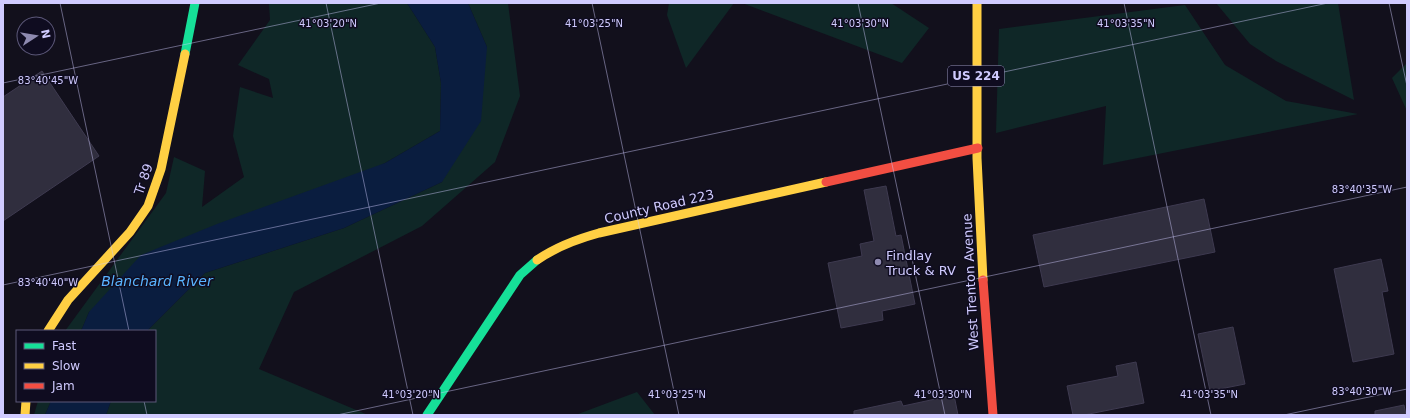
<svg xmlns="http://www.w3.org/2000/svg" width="1410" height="418" viewBox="0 0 1410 418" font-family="'DejaVu Sans',sans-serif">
  <rect width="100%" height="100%" fill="#12101c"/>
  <g fill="#0f2727">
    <polygon points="269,3 407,3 435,47 441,83 440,131 385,163 89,312 81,331 65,331 166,193 174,157 205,171 202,207 244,177 233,136 240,87 273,98 269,79 238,65 270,20"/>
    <polygon points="468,3 508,3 520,96 495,162 422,226 294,292 259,369 368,415 106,415 111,401 155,401 155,331 147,331 205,273 344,228 442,182 487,47"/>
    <polygon points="669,3 734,3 686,68 667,15"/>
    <polygon points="742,3 891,3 929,28 902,63"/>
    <polygon points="1216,3 1338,3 1354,100 1276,61 1250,44"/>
    <polygon points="1185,5 1225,65 1286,101 1358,114 1103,165 1106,106 996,133 999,29"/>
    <polygon points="1407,63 1407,111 1392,78"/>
    <polygon points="637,392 655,415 578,415 578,414"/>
    <polygon points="38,401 51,401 45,415 34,415"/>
  </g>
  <g fill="#0a1d3f">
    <polygon points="407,3 468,3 487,47 481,121 442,182 344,228 205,273 147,331 81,331 89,312 141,255 217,224 385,163 440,131 441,83 435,47"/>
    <polygon points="51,401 111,401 106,415 45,415"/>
  </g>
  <g fill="#302e3e" stroke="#3e3a50">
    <polygon points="42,71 99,156 3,221 3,97"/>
    <polygon points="886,186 896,236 901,235 915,304 882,311 883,320 841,328 828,263 862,256 860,244 874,241 864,190"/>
    <polygon points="1204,199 1215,252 1044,287 1033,235"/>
    <polygon points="1381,259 1388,291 1382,292 1394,354 1353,362 1334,269"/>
    <polygon points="1233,327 1245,384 1210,391 1198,334"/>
    <polygon points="1136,362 1144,403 1084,415 1073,415 1067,386 1118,376 1116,366"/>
    <polygon points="954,395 958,415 854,415 854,411 901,401 903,406"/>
    <polygon points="1404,405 1406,415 1375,415 1375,411"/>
  </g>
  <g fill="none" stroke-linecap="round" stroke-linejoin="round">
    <g stroke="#16e098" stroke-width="9">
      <polyline points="185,54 195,3"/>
      <polyline points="427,415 520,275 537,260"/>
    </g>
    <g stroke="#ffcf43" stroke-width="9">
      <polyline points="977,3 977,158 983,280"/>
      <path d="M537,260C556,247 577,239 599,233L826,182"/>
      <polyline points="48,331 68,300 130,232 148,206 161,169 185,54"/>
      <polyline points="25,415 26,401"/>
    </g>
    <g stroke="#f24e42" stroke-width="9">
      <polyline points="826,182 978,148"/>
      <polyline points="983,280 993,415"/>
    </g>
  </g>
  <path fill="none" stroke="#d0cbff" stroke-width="1" stroke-opacity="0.45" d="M60,3L129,331M326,3L413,415M592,3L679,415M858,3L945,415M1124,3L1211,415M1389,3L1407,86M3,83L381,3M3,285L1328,3M144,401L147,415M337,415L1407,187M1284,415L1407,389"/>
  <circle fill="#8e8ab0" stroke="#0f0c20" stroke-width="1.5" cx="878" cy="262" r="4"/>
  <g text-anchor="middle" stroke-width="3" stroke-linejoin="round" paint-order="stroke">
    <rect fill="#0f0c20" stroke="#9692bc" stroke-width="1" x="948" y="66" width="56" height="20" rx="3"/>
    <g font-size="12" font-weight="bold" fill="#d0cbff">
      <text x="976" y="80">US 224</text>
    </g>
    <g font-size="13" fill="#d0cbff" stroke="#0f0c20">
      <text transform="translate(143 179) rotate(-71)" y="5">Tr 89</text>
      <text transform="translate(659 206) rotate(-13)" y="5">County Road 223</text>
      <text transform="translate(970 282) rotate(-93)" y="5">West Trenton Avenue</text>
    </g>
    <g font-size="13" fill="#d0cbff" stroke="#0f0c20" text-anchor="start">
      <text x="886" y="260">Findlay<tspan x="886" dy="15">Truck &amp; RV</tspan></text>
    </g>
    <g font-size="14" font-style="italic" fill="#59b4ff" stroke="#0f0c20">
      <text x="157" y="286">Blanchard River</text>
    </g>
  </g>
  <g font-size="10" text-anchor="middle" fill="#d0cbff" stroke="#0f0c20" stroke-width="3" stroke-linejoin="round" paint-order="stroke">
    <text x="328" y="27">41°03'20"N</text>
    <text x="594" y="27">41°03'25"N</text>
    <text x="860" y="27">41°03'30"N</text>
    <text x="1126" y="27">41°03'35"N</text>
    <text x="48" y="84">83°40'45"W</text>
    <text x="1362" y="193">83°40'35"W</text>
    <text x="48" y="286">83°40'40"W</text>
    <text x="1362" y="395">83°40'30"W</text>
    <text x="411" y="398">41°03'20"N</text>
    <text x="677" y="398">41°03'25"N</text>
    <text x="943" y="398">41°03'30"N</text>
    <text x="1209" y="398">41°03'35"N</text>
  </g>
  <rect width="1410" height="418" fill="none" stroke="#d0cbff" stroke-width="8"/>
  <rect x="16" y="330" width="140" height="72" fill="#0f0c20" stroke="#5c5879"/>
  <rect x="24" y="343" width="20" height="6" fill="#16e098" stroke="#5c5879"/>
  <text x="52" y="350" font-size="12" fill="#d0cbff">Fast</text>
  <rect x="24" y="363" width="20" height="6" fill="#ffcf43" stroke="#5c5879"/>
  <text x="52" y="370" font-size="12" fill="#d0cbff">Slow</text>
  <rect x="24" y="383" width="20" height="6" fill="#f24e42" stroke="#5c5879"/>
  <text x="52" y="390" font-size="12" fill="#d0cbff">Jam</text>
  <g transform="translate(36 36) rotate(78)"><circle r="19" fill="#0f0c20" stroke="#5c5879"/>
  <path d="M0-3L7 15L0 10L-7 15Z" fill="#8e8ab0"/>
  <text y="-6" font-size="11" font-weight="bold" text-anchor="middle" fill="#d0cbff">N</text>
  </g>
</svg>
